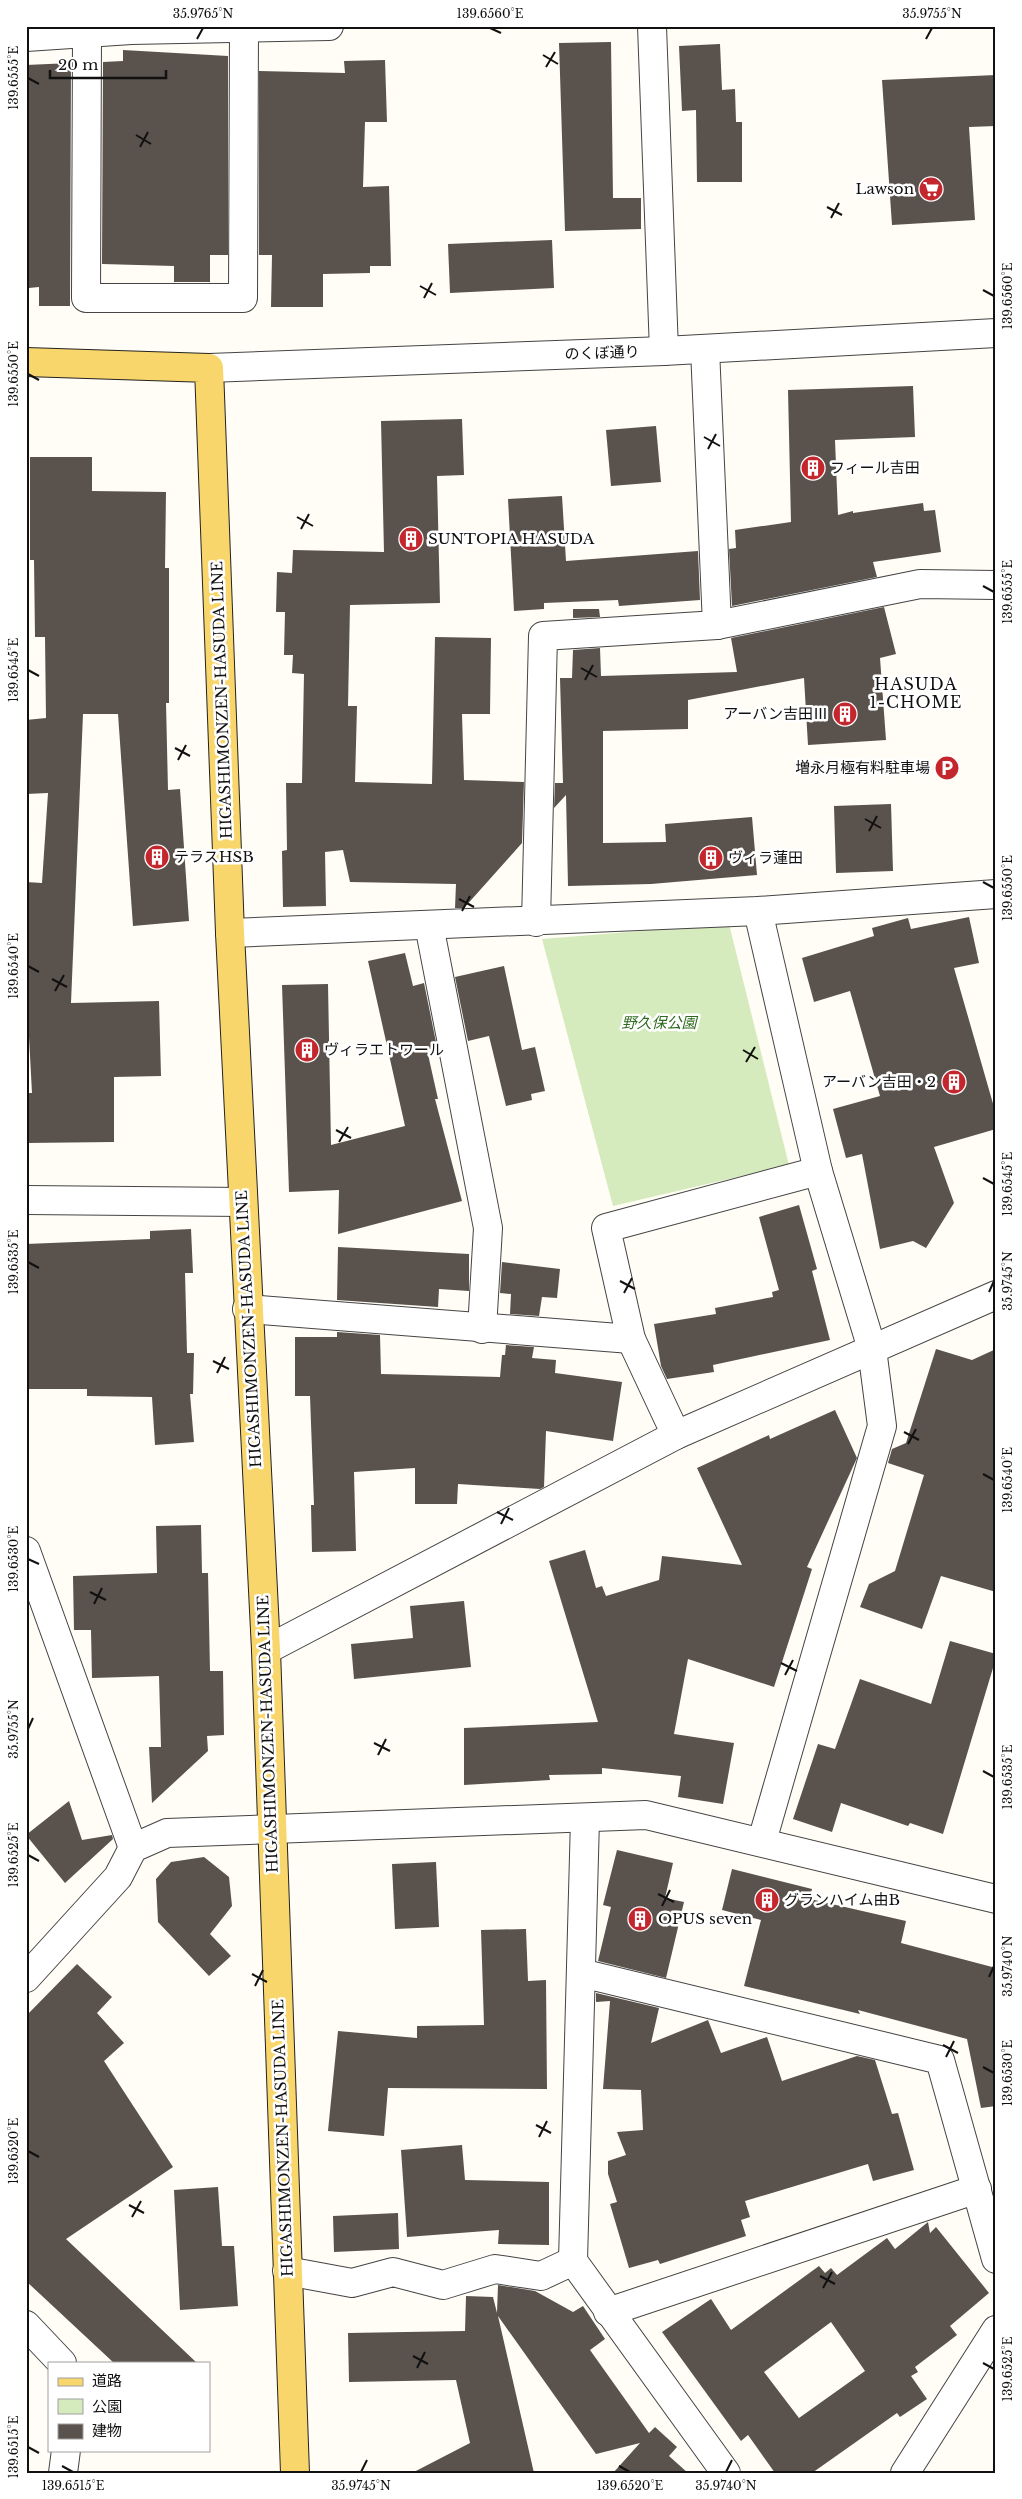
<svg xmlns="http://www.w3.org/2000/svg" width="1022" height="2499" viewBox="0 0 1022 2499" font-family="'Libre Baskerville','Noto Sans JP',serif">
  <rect width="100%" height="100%" fill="#fffdf5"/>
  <polygon fill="#d5ebbd" points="729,924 789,1165 613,1206 542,939"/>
  <g fill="#5a524d" fill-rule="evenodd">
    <polygon points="611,42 613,198 641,198 641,229 565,231 559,43"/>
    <polygon points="720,44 722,90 735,89 736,122 742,122 742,182 697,182 696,110 682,111 679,46"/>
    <polygon points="123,50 228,56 228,255 210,255 210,282 174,282 174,266 102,264 103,62 123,61"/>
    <polygon points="385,60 387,122 365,122 363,187 389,186 391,266 370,266 370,273 323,274 323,307 271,307 272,255 259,255 259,71 345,73 344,61"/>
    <polygon points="71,63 70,306 39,306 39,287 29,288 26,65"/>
    <polygon points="996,75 996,126 969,127 975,220 892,225 882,80"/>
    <polygon points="552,240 554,288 450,293 448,244"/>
    <polygon points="913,386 915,437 835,440 838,515 853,511 853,513 923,503 924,511 935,510 941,552 873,562 877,577 732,606 729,549 736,548 735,530 791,522 788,390"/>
    <polygon points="462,419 464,475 437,476 440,603 350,605 348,706 357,706 355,782 432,784 435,637 491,638 490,714 462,714 464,780 524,782 522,843 464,908 455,908 456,884 350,882 343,850 325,852 326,906 283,907 282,851 287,850 286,783 302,783 304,674 292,673 293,655 284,655 285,612 276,612 277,572 292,573 293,550 384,552 381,421"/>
    <polygon points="656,426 661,482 611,486 606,430"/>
    <polygon points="30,457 92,457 92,491 166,492 165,568 169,568 169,703 166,703 168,790 180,789 189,921 133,926 118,714 83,714 71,1003 159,1001 161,1076 114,1077 114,1142 26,1143 26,1093 32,1093 28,1018 26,1018 26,882 42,883 48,793 26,794 26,720 46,718 45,637 35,637 34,560 30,560"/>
    <polygon points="562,496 566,561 698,551 700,600 619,606 618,600 544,603 544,609 514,611 508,499"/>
    <polygon points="884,607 896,654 880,658 886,740 808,745 804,678 688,700 688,729 603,731 603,843 666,842 665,824 752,817 757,875 651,884 568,886 566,795 554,808 555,783 563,783 560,678 572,678 573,650 600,648 601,676 737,672 731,638"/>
    <polygon points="573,609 599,609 600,617 573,618"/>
    <polygon points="891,804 893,871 836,873 834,806"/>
    <polygon points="969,917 979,963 954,968 996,1114 996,1129 934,1147 954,1203 926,1248 913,1241 880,1249 862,1154 846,1158 833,1109 880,1096 850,991 814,1002 802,958 874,936 872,928 908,918 911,929"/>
    <polygon points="405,953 413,986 424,983 437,1047 427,1050 438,1099 435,1099 462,1201 338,1234 339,1190 289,1192 282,985 328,984 331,1145 405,1126 368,961"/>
    <polygon points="504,966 522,1050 535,1047 545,1091 531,1094 532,1100 506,1106 489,1036 468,1041 455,977"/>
    <polygon points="799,1205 817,1269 812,1271 830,1340 713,1365 714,1372 667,1379 661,1366 654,1324 716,1314 715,1308 773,1297 772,1292 779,1290 759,1217"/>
    <polygon points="191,1229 193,1273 185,1273 187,1353 194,1353 193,1394 190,1394 194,1442 155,1445 152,1397 87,1396 87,1389 26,1389 26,1244 150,1239 150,1231"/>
    <polygon points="338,1247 469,1254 469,1291 439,1289 438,1307 337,1300"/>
    <polygon points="502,1262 560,1269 557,1298 542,1297 539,1316 510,1314 511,1294 500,1293"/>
    <polygon points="337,1332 380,1335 381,1374 500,1377 502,1355 505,1355 506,1345 534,1347 532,1358 556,1360 555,1373 622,1382 613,1441 546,1431 544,1487 540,1489 458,1484 457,1504 415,1504 415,1468 354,1472 356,1551 312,1552 311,1505 314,1505 310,1396 295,1396 295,1337 337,1337"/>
    <polygon points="936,1349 972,1360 996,1349 996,1592 941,1576 922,1629 860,1607 869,1584 895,1571 924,1475 888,1463 892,1449 906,1443"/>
    <polygon points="835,1410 857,1458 807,1567 812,1569 774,1687 688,1659 674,1734 734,1743 723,1804 678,1797 681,1776 602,1768 602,1774 549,1775 550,1780 464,1785 464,1728 598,1722 549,1561 585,1550 596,1588 602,1586 606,1596 659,1580 662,1556 742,1565 697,1468 769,1435 770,1439"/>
    <polygon points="201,1525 202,1573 208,1573 210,1671 223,1671 224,1735 207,1736 208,1751 152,1803 149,1747 161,1747 159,1676 92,1678 91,1630 74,1630 73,1576 157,1573 156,1526"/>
    <polygon points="464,1601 471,1667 354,1679 351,1644 413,1638 410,1606"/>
    <polygon points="950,1641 996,1654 996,1658 943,1834 910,1823 908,1826 841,1803 832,1832 793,1819 818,1744 835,1749 860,1679 931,1704"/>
    <polygon points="69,1801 82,1840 112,1835 113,1839 65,1883 26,1835"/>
    <polygon points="617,1850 673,1863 665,1898 684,1902 666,1978 598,1961 611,1907 603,1905"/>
    <polygon points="204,1857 229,1877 232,1906 210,1934 231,1956 209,1976 158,1922 156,1879 171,1862"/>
    <polygon points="436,1862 439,1927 395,1929 392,1864"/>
    <polygon points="732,1869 812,1889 810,1899 906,1921 901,1943 996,1968 996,2106 981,2108 967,2039 858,2010 860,2014 744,1986 761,1920 722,1910"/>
    <polygon points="526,1929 528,1981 546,1980 547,2089 388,2088 384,2136 328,2131 338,2031 417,2038 417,2026 484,2025 481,1930"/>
    <polygon points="77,1964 112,1997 97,2013 124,2043 104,2061 173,2167 66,2239 197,2363 114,2363 26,2281 26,2016"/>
    <polygon points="596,1993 659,2008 651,2043 708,2020 721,2053 767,2037 782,2081 857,2056 875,2060 892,2114 898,2113 914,2170 873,2181 868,2164 745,2201 750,2217 741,2220 746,2236 660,2264 658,2260 629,2268 610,2204 617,2202 608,2174 608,2161 626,2155 617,2132 643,2130 641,2090 603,2089 610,2001 596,2002"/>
    <polygon points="462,2145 465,2180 549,2182 549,2245 498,2244 499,2230 407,2237 401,2150"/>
    <polygon points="218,2187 222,2246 234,2246 238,2306 180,2310 174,2190"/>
    <polygon points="398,2213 399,2249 334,2252 333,2216"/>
    <path d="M928,2222L930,2233L936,2227L989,2293L950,2326L957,2335L915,2367L918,2372L911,2376L927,2399L900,2417L897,2413L812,2473H775L748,2435L741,2441L662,2332L711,2299L731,2330L819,2266L825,2273L831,2268L837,2275L887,2238L895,2249ZM831,2322L865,2371L799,2418L764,2372Z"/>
    <polygon points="498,2285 535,2291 573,2312 583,2306 605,2339 590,2350 649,2433 655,2427 677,2447 669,2456 688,2473 613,2473 640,2443 596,2454 498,2316 534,2473 412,2473 470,2443 456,2380 349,2382 348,2333 465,2331 466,2296 493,2297 497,2313"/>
  </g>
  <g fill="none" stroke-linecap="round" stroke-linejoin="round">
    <defs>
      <g id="minor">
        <polyline points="652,26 664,351"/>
        <polyline points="87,33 86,298 243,298 244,29"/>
        <polyline points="26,37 131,30 329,26"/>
        <polyline points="705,349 717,625"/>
        <polyline points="209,368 664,351 996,333"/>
        <polyline points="758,911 818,1171 872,1349 882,1426 762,1841"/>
        <polyline points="536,922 543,636 717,625 920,584 996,585"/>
        <polyline points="429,925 488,1228 482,1329"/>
        <polyline points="230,933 758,911 996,894"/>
        <polyline points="26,1200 243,1202"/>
        <polyline points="247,1309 631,1339"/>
        <polyline points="676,1435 631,1339 606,1228 818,1171"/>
        <polyline points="26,1551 133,1848"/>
        <polyline points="266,1650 676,1435 996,1295"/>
        <polyline points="585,1819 573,2261 726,2473"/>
        <polyline points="581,1973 940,2060 996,2259"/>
        <polyline points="26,1978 118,1877 133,1848 167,1833 646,1815 996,1899"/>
        <polyline points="287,2271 352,2283 393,2272 443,2285 495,2269 541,2276 573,2261"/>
        <polyline points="608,2312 977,2189"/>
        <polyline points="26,2325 62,2363"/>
        <polyline points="63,2473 66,2450"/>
        <polyline points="905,2473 996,2330"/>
      </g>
      <polyline id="major" points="26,362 209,368 230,933 266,1650 295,2473"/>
    </defs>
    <use href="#minor" stroke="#444" stroke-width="30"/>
    <use href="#major" stroke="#222" stroke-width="30"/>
    <use href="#minor" stroke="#fff" stroke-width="28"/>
    <use href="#major" stroke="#f9d66b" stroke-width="28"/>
  </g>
  <path fill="none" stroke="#111" stroke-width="2" d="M490,28L501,33M197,39L203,28M926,39L932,28M543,55L558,64M546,67L555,52M28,78L39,84M136,135L151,144M140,147L148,132M827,207L842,215M831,218L839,203M420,286L436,295M983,290L994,296M424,298L432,283M28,374L39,380M704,437L720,446M708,449L716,434M297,517L313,526M301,529L309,514M983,586L994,592M581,668L597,677M28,670L39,676M585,680L593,665M175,748L190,756M178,760L186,745M865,819L881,828M869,831L877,816M983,882L994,888M459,899L474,907M462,911L470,896M28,966L39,972M52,979L67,987M55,991L64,975M743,1050L758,1059M746,1062L755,1047M336,1130L351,1138M339,1142L348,1127M983,1178L994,1184M28,1262L39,1268M620,1281L635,1289M989,1292L994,1281M624,1293L632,1278M213,1361L229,1369M217,1373L225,1357M904,1432L919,1440M908,1444L916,1429M983,1474L994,1480M497,1512L513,1520M501,1524L509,1508M28,1559L39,1564M90,1592L106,1600M94,1604L102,1588M781,1663L797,1671M785,1675L793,1660M28,1729L33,1718M374,1743L390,1751M378,1755L386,1739M983,1771L994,1777M28,1855L39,1861M658,1894L674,1902M662,1906L670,1890M252,1974L267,1982M989,1977L994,1966M255,1986L263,1970M943,2045L958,2053M946,2057L954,2041M983,2067L994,2073M536,2125L551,2133M539,2137L547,2121M28,2151L39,2157M129,2205L144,2213M132,2217L141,2201M820,2276L835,2284M823,2288L832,2272M413,2356L428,2364M983,2363L994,2369M417,2368L425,2352M28,2447L39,2453M62,2466L73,2472M619,2466L630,2472M361,2472L367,2460M726,2472L732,2460"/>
  <defs>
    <symbol id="supermarket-disc" viewBox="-11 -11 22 22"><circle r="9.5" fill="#c4262e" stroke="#fff"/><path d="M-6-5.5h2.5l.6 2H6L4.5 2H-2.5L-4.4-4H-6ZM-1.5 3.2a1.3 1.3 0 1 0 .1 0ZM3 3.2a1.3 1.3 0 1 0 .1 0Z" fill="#fff"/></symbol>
    <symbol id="building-disc" viewBox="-11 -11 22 22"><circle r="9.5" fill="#c4262e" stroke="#fff"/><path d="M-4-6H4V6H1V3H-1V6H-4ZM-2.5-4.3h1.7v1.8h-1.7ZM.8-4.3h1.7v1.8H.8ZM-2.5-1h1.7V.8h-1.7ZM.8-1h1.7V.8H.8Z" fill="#fff"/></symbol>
    <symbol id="parking-disc" viewBox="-11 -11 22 22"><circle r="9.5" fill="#c4262e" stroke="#fff"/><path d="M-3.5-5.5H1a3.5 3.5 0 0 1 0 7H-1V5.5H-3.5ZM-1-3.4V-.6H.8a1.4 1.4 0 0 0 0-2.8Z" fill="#fff"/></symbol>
  </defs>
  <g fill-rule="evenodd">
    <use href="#supermarket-disc" x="917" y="175" width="28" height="28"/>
    <use href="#building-disc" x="799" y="454" width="28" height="28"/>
    <use href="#building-disc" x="397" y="525" width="28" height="28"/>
    <use href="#building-disc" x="831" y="700" width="28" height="28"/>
    <use href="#parking-disc" x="933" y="754" width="28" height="28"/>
    <use href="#building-disc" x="143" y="843" width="28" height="28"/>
    <use href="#building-disc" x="697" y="844" width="28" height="28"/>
    <use href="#building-disc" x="293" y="1036" width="28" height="28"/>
    <use href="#building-disc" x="940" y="1068" width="28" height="28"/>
    <use href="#building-disc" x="753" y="1886" width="28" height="28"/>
    <use href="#building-disc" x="626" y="1905" width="28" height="28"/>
  </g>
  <g text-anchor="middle" stroke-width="5" stroke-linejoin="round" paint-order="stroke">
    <g font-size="15" fill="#111" stroke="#fff" text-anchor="start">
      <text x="914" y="194" text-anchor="end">Lawson</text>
      <text x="830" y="473">フィール吉田</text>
      <text x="428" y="544">SUNTOPIA HASUDA</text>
      <text x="828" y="719" text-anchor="end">アーバン吉田Ⅲ</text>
      <text x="930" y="773" text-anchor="end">増永月極有料駐車場</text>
      <text x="174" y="862">テラスHSB</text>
      <text x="728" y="863">ヴィラ蓮田</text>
      <text x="324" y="1055">ヴィラエトワール</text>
      <text x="936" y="1087" text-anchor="end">アーバン吉田・2</text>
      <text x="784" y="1905">グランハイム由B</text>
      <text x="658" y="1924">OPUS seven</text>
    </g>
    <g font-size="15" fill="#111" stroke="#fff">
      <text transform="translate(602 353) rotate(-2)" y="5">のくぼ通り</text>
      <text transform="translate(222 700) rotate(-92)" y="5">HIGASHIMONZEN-HASUDA LINE</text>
      <text transform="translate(249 1329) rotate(-93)" y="5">HIGASHIMONZEN-HASUDA LINE</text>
      <text transform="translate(268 1734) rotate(-92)" y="5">HIGASHIMONZEN-HASUDA LINE</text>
      <text transform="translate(283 2138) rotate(-92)" y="5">HIGASHIMONZEN-HASUDA LINE</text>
    </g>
    <g font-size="15" font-style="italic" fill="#2f6b1f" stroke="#fff">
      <text x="659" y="1028">野久保公園</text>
    </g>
    <g font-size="16" letter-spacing="1" fill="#111" stroke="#fff">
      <text x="916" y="690">HASUDA<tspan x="916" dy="18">1-CHOME</tspan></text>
    </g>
  </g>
  <rect width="1022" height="2499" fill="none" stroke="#ffffff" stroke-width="55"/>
  <rect x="48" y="2362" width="162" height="90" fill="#ffffff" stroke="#a0a0a0"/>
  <rect x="58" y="2378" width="25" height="8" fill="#f9d66b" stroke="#a0a0a0"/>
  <text x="92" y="2386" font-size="15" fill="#111111">道路</text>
  <rect x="58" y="2399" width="25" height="15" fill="#d5ebbd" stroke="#a0a0a0"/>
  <text x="92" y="2412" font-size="15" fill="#111111">公園</text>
  <rect x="58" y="2424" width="25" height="15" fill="#5a524d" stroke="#a0a0a0"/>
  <text x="92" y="2436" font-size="15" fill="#111111">建物</text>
  <path d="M50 70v8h116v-8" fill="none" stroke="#111111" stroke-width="2.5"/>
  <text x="58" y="70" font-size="15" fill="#111111" stroke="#ffffff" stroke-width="4" paint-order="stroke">20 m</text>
  <rect x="28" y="28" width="966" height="2444" fill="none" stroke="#111" stroke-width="2"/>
  <g font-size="12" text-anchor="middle" fill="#111">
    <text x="203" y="18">35.9765°N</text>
    <text x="490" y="18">139.6560°E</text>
    <text x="932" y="18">35.9755°N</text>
    <text transform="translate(14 78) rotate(-90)" y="4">139.6555°E</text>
    <text transform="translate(1008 296) rotate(-90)" y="4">139.6560°E</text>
    <text transform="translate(14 374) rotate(-90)" y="4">139.6550°E</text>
    <text transform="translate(1008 592) rotate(-90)" y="4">139.6555°E</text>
    <text transform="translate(14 670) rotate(-90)" y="4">139.6545°E</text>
    <text transform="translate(1008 888) rotate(-90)" y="4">139.6550°E</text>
    <text transform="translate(14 966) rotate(-90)" y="4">139.6540°E</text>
    <text transform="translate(1008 1184) rotate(-90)" y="4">139.6545°E</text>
    <text transform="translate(14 1262) rotate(-90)" y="4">139.6535°E</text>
    <text transform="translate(1008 1281) rotate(-90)" y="4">35.9745°N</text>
    <text transform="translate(1008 1480) rotate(-90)" y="4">139.6540°E</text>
    <text transform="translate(14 1559) rotate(-90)" y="4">139.6530°E</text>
    <text transform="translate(14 1729) rotate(-90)" y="4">35.9755°N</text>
    <text transform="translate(1008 1777) rotate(-90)" y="4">139.6535°E</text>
    <text transform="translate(14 1855) rotate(-90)" y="4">139.6525°E</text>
    <text transform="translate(1008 1966) rotate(-90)" y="4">35.9740°N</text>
    <text transform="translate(1008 2073) rotate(-90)" y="4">139.6530°E</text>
    <text transform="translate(14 2151) rotate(-90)" y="4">139.6520°E</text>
    <text transform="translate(1008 2369) rotate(-90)" y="4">139.6525°E</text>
    <text transform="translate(14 2447) rotate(-90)" y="4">139.6515°E</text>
    <text x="73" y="2490">139.6515°E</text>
    <text x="361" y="2490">35.9745°N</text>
    <text x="630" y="2490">139.6520°E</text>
    <text x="726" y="2490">35.9740°N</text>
  </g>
</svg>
